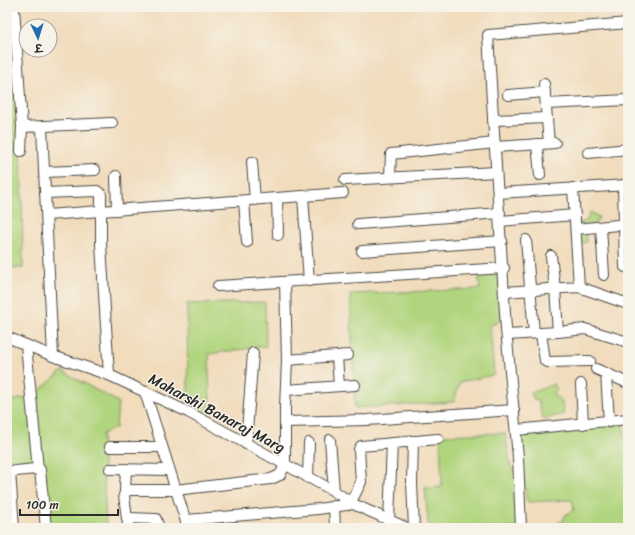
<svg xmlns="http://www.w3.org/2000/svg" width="635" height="535" viewBox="0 0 635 535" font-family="Sriracha,'Playpen Sans Deva',sans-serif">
  <rect width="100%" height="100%" fill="#f7f3e8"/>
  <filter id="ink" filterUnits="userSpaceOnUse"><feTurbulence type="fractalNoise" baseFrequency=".025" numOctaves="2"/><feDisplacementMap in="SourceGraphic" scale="8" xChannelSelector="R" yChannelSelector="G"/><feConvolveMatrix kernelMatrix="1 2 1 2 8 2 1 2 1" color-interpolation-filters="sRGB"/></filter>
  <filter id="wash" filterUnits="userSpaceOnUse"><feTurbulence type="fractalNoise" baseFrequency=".012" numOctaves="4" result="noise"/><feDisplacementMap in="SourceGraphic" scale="16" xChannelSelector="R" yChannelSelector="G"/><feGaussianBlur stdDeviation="0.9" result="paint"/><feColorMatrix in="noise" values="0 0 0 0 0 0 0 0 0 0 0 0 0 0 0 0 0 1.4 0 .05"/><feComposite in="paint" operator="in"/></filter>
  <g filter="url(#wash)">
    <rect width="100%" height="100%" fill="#f1dcbc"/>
    <g fill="#b1d57e" stroke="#6e8054">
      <polygon points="16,68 21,127 23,268 7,268 7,69"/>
      <polygon points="590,212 599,217 596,223 584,226 587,242 575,245 580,222 586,222"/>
      <polygon points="478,272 504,273 506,318 490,326 494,375 460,382 454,402 355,408 350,294 480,289"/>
      <polygon points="265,302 266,346 209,354 210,416 188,412 187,304"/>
      <polygon points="62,371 118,402 116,428 102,434 106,528 48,528 42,463 7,464 7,402 35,395"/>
      <polygon points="554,384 557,390 553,395 561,400 564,414 543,419 538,401 534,400 531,393"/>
      <polygon points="623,424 628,451 628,528 553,528 557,523 563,521 565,515 574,510 572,500 527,502 517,434"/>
      <polygon points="505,433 511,468 521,473 520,528 431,528 428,523 425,488 442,487 440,435"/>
    </g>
  </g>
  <g filter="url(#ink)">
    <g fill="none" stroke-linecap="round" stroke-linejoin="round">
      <defs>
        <g id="minor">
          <polyline points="14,7 22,127 112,123"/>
          <polyline points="544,84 549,143"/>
          <polyline points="508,95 545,92"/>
          <polyline points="546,104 628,100"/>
          <polyline points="493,120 547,118"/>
          <polyline points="42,128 53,356"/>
          <polyline points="537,144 540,175"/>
          <polyline points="495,147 555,143"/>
          <polyline points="21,151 22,127"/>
          <polyline points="588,153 628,149"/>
          <polyline points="252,162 255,200"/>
          <polyline points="44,172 95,170"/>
          <polyline points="116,176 117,210"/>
          <polyline points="390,176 391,154 495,143"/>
          <polyline points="345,180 496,172"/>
          <polyline points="623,185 625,267"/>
          <polyline points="573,188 579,287"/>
          <polyline points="45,193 97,191 101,194 101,244 109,375"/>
          <polyline points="498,193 628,185"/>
          <polyline points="303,196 309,281"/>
          <polyline points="277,199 278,235"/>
          <polyline points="244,201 247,242"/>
          <polyline points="47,215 343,193"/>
          <polyline points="500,221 575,215"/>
          <polyline points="358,224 500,213"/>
          <polyline points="601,227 604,275"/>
          <polyline points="576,229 628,224"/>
          <polyline points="526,240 534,333"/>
          <polyline points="362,251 502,241"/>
          <polyline points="551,256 555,288 558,332"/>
          <polyline points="218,286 504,268"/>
          <polyline points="504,292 579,287 628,304"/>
          <polyline points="541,333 545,361 548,362 590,361"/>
          <polyline points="507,335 558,332 585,329 628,342"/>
          <polyline points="7,337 53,356 109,375 188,412 334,491 353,504 407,528"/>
          <polyline points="26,345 38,469"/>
          <polyline points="337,356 339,386"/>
          <polyline points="287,360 348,355"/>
          <polyline points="596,369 628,383"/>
          <polyline points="606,373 609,422"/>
          <polyline points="581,384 583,424"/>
          <polyline points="286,390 355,385"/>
          <polyline points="145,392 188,528"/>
          <polyline points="285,422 367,420 514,410"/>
          <polyline points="516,430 628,419"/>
          <polyline points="330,440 334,491"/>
          <polyline points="413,441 412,483 414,528"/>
          <polyline points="246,444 253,353"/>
          <polyline points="110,447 162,447"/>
          <polyline points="110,469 169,470"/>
          <polyline points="10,471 14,528"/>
          <polyline points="7,472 35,469 40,470 46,528"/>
          <polyline points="308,478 309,443"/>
          <polyline points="125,491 126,469"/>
          <polyline points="351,502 361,482 359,449 361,446 438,439"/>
          <polyline points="334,506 335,528"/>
          <polyline points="127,519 124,495 127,490 175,490 271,479 280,475 285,465 285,407 287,360 285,282"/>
          <polyline points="186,520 318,509 353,504"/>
          <polyline points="389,521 392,443"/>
          <polyline points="127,528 129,518 156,519 159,528"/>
          <polyline points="521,528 518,457 506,329 488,35 628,23"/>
        </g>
      </defs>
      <use href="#minor" stroke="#494641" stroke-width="12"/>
      <use href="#minor" stroke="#fff" stroke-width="10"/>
    </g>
  </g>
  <g text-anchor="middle" stroke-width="3" stroke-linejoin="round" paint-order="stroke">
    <g font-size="15" fill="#2b2b2b" stroke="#f7f3e8">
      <text transform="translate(217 413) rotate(28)" y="5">Maharshi Banaraj Marg</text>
    </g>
  </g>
  <rect width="635" height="535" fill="none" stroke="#f7f3e8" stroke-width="24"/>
  <g transform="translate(38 38) rotate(176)"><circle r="19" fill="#f7f3e8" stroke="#a5a39c"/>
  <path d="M0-3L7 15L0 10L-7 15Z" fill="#1f6fb2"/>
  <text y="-6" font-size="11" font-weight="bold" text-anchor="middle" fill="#2b2b2b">उ</text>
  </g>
  <path d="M20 509v6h98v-6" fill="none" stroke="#2b2b2b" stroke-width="2"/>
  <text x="26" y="509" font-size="12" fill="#2b2b2b" stroke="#f7f3e8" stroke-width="3" paint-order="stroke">100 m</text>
</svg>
